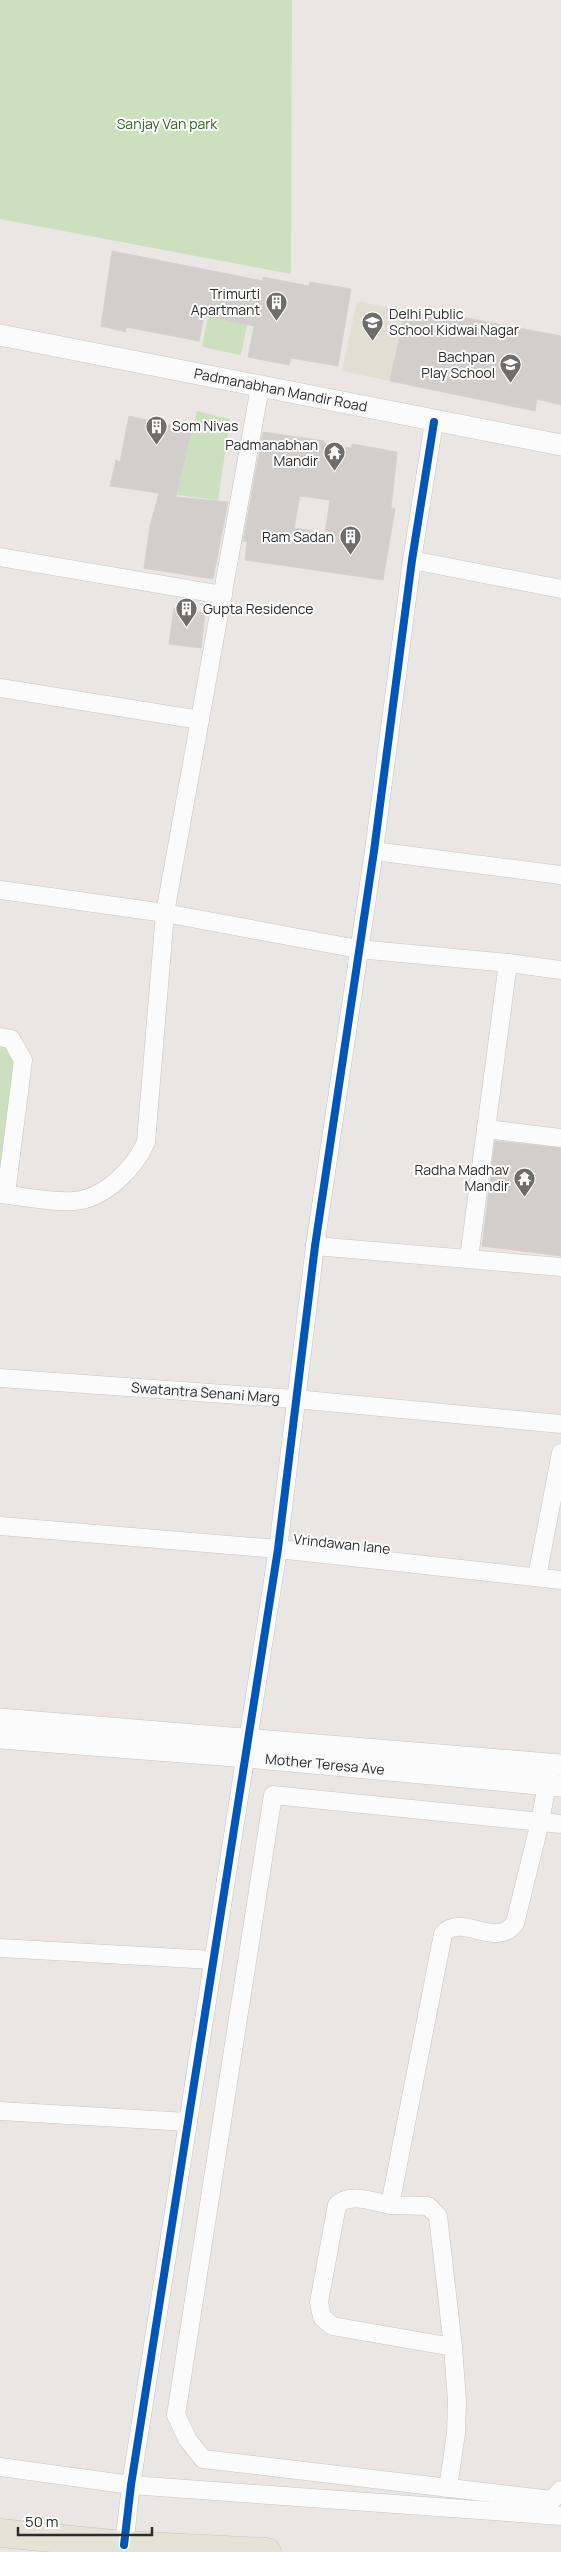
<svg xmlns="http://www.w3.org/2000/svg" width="561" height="2552" viewBox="0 0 561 2552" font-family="Manrope,sans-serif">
  <rect width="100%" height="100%" fill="#e9e6e3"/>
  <polygon fill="#e3ded3" points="357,301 405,311 390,381 342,371"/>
  <g fill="#cce0c0">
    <polygon points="0,0 292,0 291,274 0,219"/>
    <polygon points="208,317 247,325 241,355 202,347"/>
    <polygon points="197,411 230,419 218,500 177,495"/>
    <polygon points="0,1041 20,1061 0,1191"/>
  </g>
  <g fill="#d1cecc" stroke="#d4d2cf" fill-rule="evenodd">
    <polygon points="112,251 263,281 263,277 309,286 310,282 351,289 338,366 291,358 289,365 248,357 254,326 204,316 199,341 126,327 126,332 101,326"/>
    <polygon points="405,311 449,321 451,315 561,336 561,405 537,399 535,411 390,381"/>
    <polygon points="129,416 192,430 176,497 228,502 213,579 144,568 150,526 159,493 110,486 116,460 120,462"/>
    <path d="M263,432L324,441L326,445L351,448L352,444L397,452L391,508L395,509L383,580L245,560L247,542L243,541ZM300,496L330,500L325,533L294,528Z"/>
    <polygon points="174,608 205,613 201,648 169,644"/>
    <polygon points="495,1141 561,1148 561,1256 482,1246"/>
  </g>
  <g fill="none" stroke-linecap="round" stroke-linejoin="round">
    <defs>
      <g id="minor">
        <polyline points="0,557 223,595"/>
        <polyline points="412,560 561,589"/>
        <polyline points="0,688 200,720"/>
        <polyline points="374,851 561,875"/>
        <polyline points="0,890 165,913 358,949 508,963 561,970"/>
        <polyline points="0,1037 11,1039 23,1060 6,1194"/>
        <polyline points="486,1129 561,1138"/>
        <path d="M0,1194C22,1196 52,1203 74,1201C104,1199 135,1168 146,1142L165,913L260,387"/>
        <polyline points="315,1246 561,1267"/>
        <polyline points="469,1258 508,963"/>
        <path id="s1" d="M0,1378L295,1399L561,1424"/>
        <polyline points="0,1526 278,1549 561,1580"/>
        <polyline points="537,1577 561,1453"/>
        <polyline points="561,1824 273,1795 176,2415 188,2440 203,2459 552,2500 561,2490"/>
        <polyline points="0,1948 213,1960"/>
        <polyline points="0,2111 188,2122"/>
        <path d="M390,2205C374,2202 350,2192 337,2205L319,2302L322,2317L332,2326L453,2347"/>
        <polyline points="0,2467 131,2485 561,2516"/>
        <path d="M448,2488L456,2433L457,2401L453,2347L438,2216L428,2206L390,2205L443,1934C462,1912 496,1950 515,1923L540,1822L549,1773"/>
        <polyline points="124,2545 131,2485 278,1549 315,1246 374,851 412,560 434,422"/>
      </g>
      <g id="tertiary">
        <path id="s2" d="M0,335L561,445"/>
        <polyline points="0,1719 561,1765"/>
        <path id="s3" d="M0,1738L247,1757L561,1786"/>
      </g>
      <polyline id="primary" points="0,2533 124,2545 267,2552"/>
    </defs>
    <use href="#minor" stroke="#c6c4c5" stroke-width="19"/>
    <use href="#tertiary" stroke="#c6c4c5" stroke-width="22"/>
    <use href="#primary" stroke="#c5c4c2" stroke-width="29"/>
    <use href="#minor" stroke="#fcfbfb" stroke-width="18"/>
    <use href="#tertiary" stroke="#fcfbfb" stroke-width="21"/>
    <use href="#primary" stroke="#e5e2d6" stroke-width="28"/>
    <defs>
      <polyline id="cycleway" points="124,2545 131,2485 278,1549 315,1246 374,851 412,560 434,422"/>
    </defs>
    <use href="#cycleway" stroke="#fff" stroke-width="11"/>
    <use href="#cycleway" stroke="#0057b8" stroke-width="8"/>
  </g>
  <defs>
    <symbol id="building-pin" viewBox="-11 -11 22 30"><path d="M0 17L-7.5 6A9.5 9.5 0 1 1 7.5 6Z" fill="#6e6d6c" stroke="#fff"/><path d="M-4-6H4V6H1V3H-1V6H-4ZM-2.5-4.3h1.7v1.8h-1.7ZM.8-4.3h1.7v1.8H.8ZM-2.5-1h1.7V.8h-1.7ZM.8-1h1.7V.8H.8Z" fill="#fff"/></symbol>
    <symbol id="school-pin" viewBox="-11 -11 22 30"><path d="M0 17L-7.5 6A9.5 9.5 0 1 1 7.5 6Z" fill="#6e6d6c" stroke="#fff"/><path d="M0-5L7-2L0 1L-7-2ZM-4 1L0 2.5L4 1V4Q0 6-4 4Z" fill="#fff"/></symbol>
    <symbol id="temple-pin" viewBox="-11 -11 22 30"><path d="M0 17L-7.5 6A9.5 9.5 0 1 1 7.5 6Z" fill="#6e6d6c" stroke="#fff"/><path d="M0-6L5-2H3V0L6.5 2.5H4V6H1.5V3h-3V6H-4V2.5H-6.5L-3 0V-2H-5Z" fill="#fff"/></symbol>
  </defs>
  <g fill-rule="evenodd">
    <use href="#building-pin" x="264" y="290" width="25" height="34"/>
    <use href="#school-pin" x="360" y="310" width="25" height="34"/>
    <use href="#school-pin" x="498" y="352" width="25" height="34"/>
    <use href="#building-pin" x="144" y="414" width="25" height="34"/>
    <use href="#temple-pin" x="322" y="440" width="25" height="34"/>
    <use href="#building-pin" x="338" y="524" width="25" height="34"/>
    <use href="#building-pin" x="174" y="596" width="25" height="34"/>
    <use href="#temple-pin" x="512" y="1166" width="25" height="34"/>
  </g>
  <g text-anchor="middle" stroke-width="4" stroke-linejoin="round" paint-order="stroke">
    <g font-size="14" fill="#2f6223" stroke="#fff">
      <text x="167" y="129">Sanjay Van park</text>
    </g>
    <g font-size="14" fill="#2c2c2c" stroke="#fff" text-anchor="end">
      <text x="260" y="299">Trimurti<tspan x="260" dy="16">Apartmant</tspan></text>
      <text x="389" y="319" text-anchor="start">Delhi Public<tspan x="389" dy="16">School Kidwai Nagar</tspan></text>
      <text x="495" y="362">Bachpan<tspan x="495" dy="16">Play School</tspan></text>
      <text x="172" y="431" text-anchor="start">Som Nivas</text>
      <text x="318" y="450">Padmanabhan<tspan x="318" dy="16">Mandir</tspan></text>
      <text x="334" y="542">Ram Sadan</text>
      <text x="203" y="614" text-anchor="start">Gupta Residence</text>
      <text x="509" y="1175">Radha Madhav<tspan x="509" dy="16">Mandir</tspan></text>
    </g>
    <g font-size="14" fill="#2c2c2c" stroke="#fff">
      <text dy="5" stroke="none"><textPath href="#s2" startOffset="286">Padmanabhan Mandir Road</textPath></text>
      <text dy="5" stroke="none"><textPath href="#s1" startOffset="206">Swatantra Senani Marg</textPath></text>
      <text transform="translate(342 1544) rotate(6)" y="5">Vrindawan lane</text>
      <text dy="5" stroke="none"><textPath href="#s3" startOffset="326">Mother Teresa Ave</textPath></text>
    </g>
  </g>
  <path d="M18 2527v8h134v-8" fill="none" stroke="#2c2c2c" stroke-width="2.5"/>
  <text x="25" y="2527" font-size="15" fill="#2c2c2c" stroke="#ffffff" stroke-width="4" paint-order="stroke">50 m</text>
</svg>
